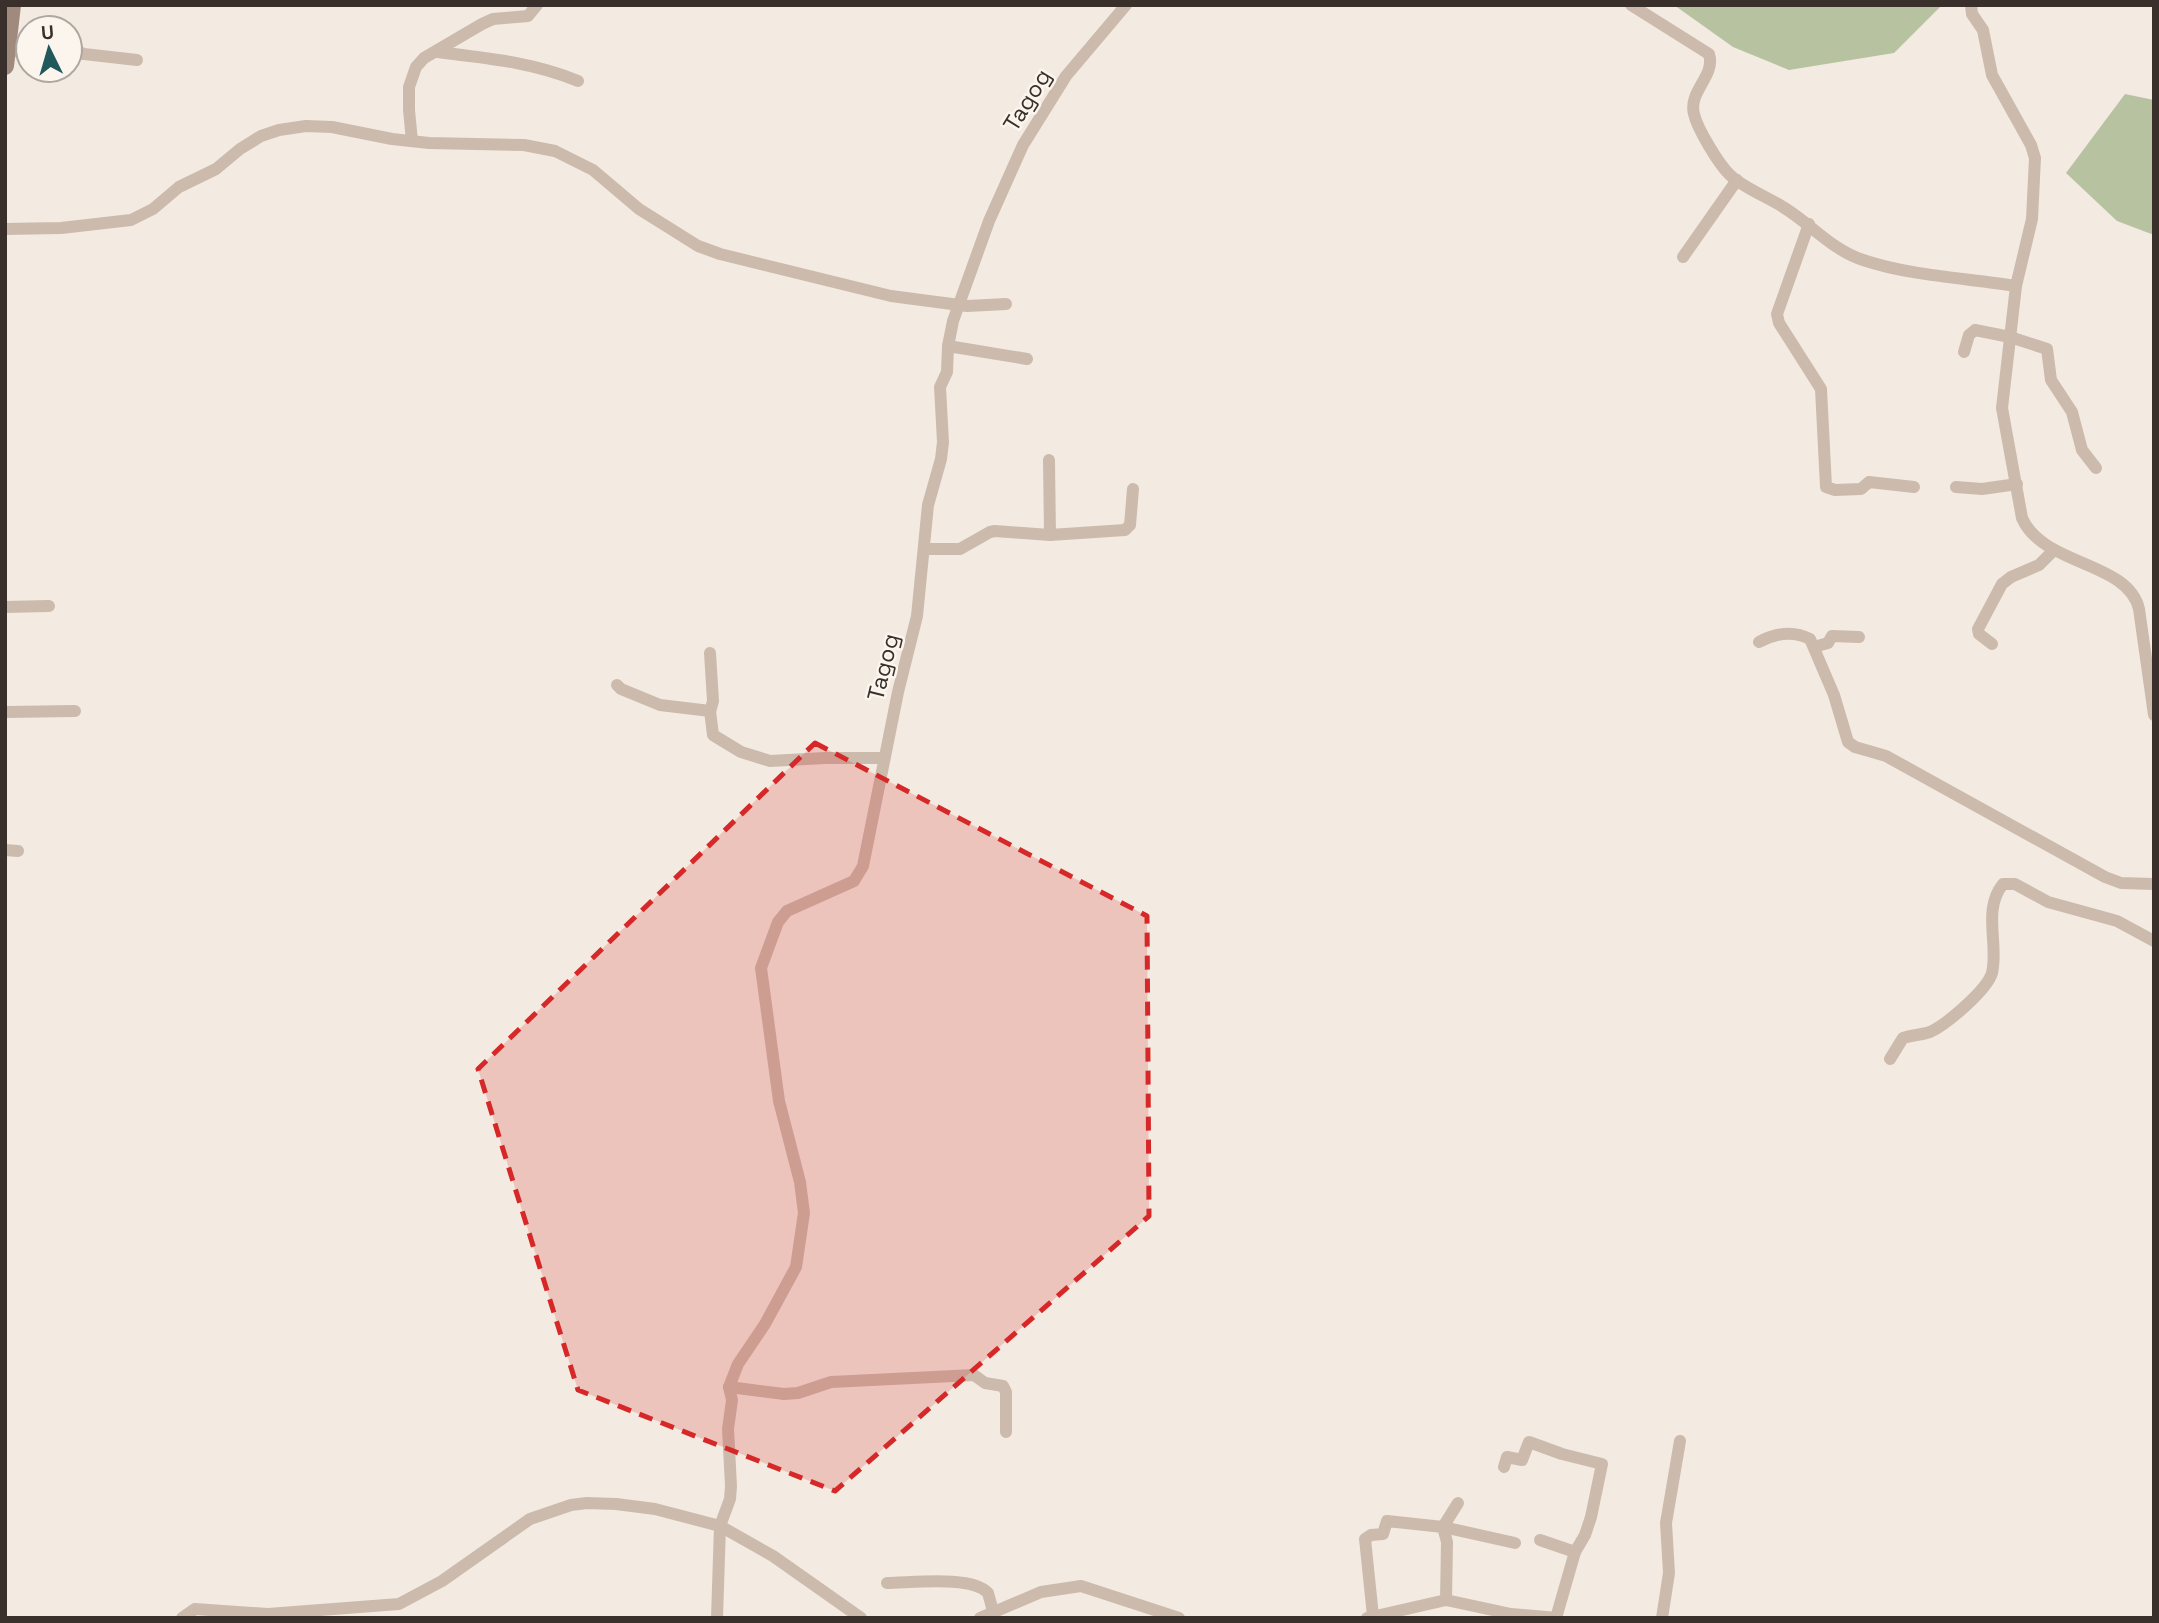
<svg xmlns="http://www.w3.org/2000/svg" width="2159" height="1623" viewBox="0 0 2159 1623" font-family="'Space Grotesk',sans-serif">
  <rect width="100%" height="100%" fill="#f3ebe1"/>
  <g fill="#b7c3a0">
    <polygon points="1674,5 1942,5 1894,53 1789,70 1733,47"/>
    <polygon points="2125,94 2154,100 2154,235 2117,221 2066,173"/>
  </g>
  <g fill="none" stroke-linecap="round" stroke-linejoin="round">
    <g stroke="#ccbbac" stroke-width="12">
      <path d="M1631,5L1709,54C1716,76 1688,91 1694,114C1697,128 1718,163 1729,174C1743,188 1766,196 1783,207C1811,224 1832,250 1863,260C1911,276 1966,278 2016,286L2002,408L2022,518C2043,566 2128,561 2139,609L2154,715"/>
      <polyline points="1971,5 1972,14 1983,30 1992,75 2031,145 2035,158 2032,219 2016,286"/>
      <polyline points="70,49 84,54 137,60"/>
      <polyline points="7,52 28,50"/>
      <path d="M437,52C486,58 532,62 578,81"/>
      <polyline points="412,141 409,110 409,87 416,67 424,58 482,24 493,19 528,16 537,5"/>
      <polyline points="1809,224 1777,314 1779,323 1821,389 1826,487 1835,490 1861,489 1869,482 1914,487"/>
      <polyline points="5,229 61,228 131,220 153,209 179,187 216,169 240,149 261,136 279,130 306,126 332,127 392,139 429,143 524,145 555,151 593,170 639,209 698,246 720,254 891,296 967,306 1006,304"/>
      <polyline points="1683,257 1737,180"/>
      <polyline points="948,346 1027,359"/>
      <polyline points="1964,352 1969,335 1975,330 2010,337 2047,349 2051,380 2072,412 2082,450 2096,468"/>
      <polyline points="1049,460 1050,535"/>
      <polyline points="1956,487 1982,489 2017,484"/>
      <polyline points="925,549 960,549 990,532 995,531 1050,535 1125,530 1130,525 1133,489"/>
      <polyline points="5,607 49,606"/>
      <path d="M1759,642C1776,633 1793,630 1810,639L1834,695L1848,742L1855,747L1886,756L2105,877L2121,883L2154,884"/>
      <polyline points="1992,644 1979,634 1978,629 2002,584 2011,577 2039,565 2054,550"/>
      <polyline points="1814,647 1828,643 1832,636 1859,637"/>
      <polyline points="710,653 713,701 710,712"/>
      <polyline points="617,685 621,689 660,705 710,711 713,735 741,752 770,761 825,758 883,758"/>
      <polyline points="5,712 75,711"/>
      <polyline points="5,850 18,851"/>
      <path d="M1890,1059L1903,1038C1912,1035 1921,1035 1930,1032C1946,1025 1987,990 1992,973C1999,944 1982,910 2003,884H2015L2048,902L2117,921L2154,941"/>
      <polyline points="729,1387 784,1394 798,1393 831,1382 974,1375 985,1383 1003,1386 1006,1392 1006,1432"/>
      <polyline points="1504,1467 1507,1457 1522,1460 1529,1442 1562,1454 1602,1464 1591,1517 1585,1535 1575,1552 1556,1618"/>
      <polyline points="720,1526 773,1556 861,1618"/>
      <polyline points="1540,1540 1575,1552"/>
      <path d="M887,1583C911,1583 972,1575 988,1593L993,1611"/>
      <polyline points="1446,1600 1447,1542 1443,1527 1458,1503"/>
      <polyline points="1373,1616 1365,1539 1371,1535 1383,1534 1387,1521 1443,1527 1515,1543"/>
      <polyline points="182,1618 195,1609 268,1614 399,1604 442,1581 530,1519 571,1505 587,1503 616,1504 655,1509 720,1526 730,1499 731,1486 728,1429 732,1400 729,1387 738,1364 765,1324 796,1267 804,1213 800,1182 779,1101 761,968 778,922 787,911 854,881 863,866 898,692 917,616 928,505 941,459 943,442 940,387 947,372 948,346 953,321 989,221 1023,145 1066,76 1126,5"/>
      <polyline points="717,1618 720,1526"/>
      <polyline points="980,1618 1041,1592 1081,1586 1179,1618"/>
      <polyline points="1367,1618 1446,1600 1511,1614 1557,1618"/>
      <polyline points="1662,1618 1669,1573 1666,1523 1680,1441"/>
    </g>
    <polyline stroke="#a08a7d" stroke-width="18" points="5,66 12,5"/>
  </g>
  <path fill="#d62828" fill-opacity="0.2" stroke="#d62828" stroke-width="5" stroke-dasharray="14 9" stroke-linejoin="round" d="M815,743L1147,916L1149,1216L835,1491L578,1390L478,1069Z"/>
  <g text-anchor="middle" stroke-width="5" stroke-linejoin="round" paint-order="stroke">
    <g font-size="23" fill="#3a302b" stroke="#fbf5ee">
      <text transform="translate(1027 100) rotate(-58)" y="8">Tagog</text>
      <text transform="translate(883 667) rotate(-76)" y="8">Tagog</text>
    </g>
  </g>
  <rect width="2159" height="1623" fill="none" stroke="#3a302b" stroke-width="14"/>
  <g transform="translate(49 49) rotate(355)"><circle r="33" fill="#fbf5ee" stroke="#aea6a0" stroke-width="2"/>
  <path d="M0-5L12 26L0 18L-12 26Z" fill="#20585c"/>
  <text y="-10" font-size="19" font-weight="bold" text-anchor="middle" fill="#3a302b">U</text>
  </g>
</svg>
